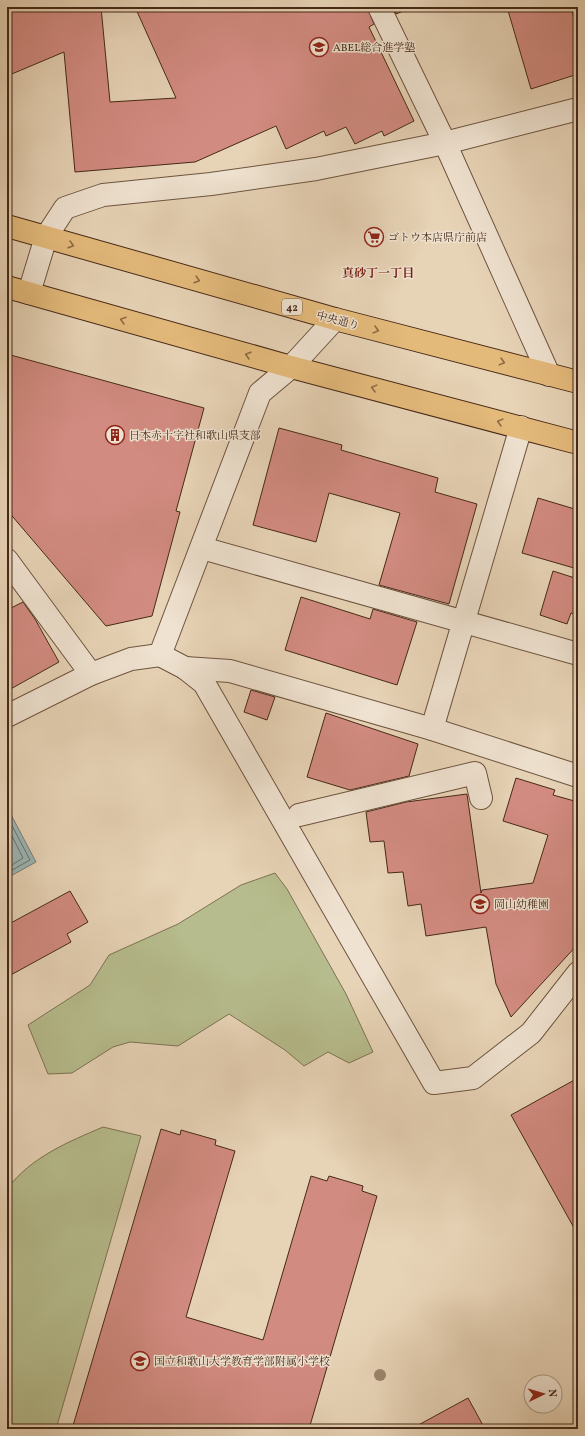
<svg xmlns="http://www.w3.org/2000/svg" width="585" height="1436" viewBox="0 0 585 1436" font-family="Vollkorn,'Noto Serif JP',serif">
  <rect width="100%" height="100%" fill="#e7d3b6"/>
  <filter id="stains"><feTurbulence type="fractalNoise" baseFrequency=".005" numOctaves="4"/><feColorMatrix values="0 0 0 0 .2 0 0 0 0 .09 0 0 0 0 .02 0 0 0 .5 -.17"/></filter>
  <radialGradient id="worn" r=".72"><stop offset=".6" stop-color="#630" stop-opacity="0"/><stop offset="1" stop-color="#630" stop-opacity=".3"/></radialGradient>
  <g fill="#b6bc8d" stroke="#7e7252">
    <polygon points="275,873 287,889 346,994 373,1052 349,1063 328,1052 304,1066 285,1050 229,1014 178,1046 130,1042 113,1047 72,1073 48,1074 28,1025 90,985 109,955 178,924 241,885"/>
    <path d="M103,1127L141,1136L56,1429H7V1189C31,1157 68,1142 103,1127Z"/>
  </g>
  <polygon fill="#9ab6b7" stroke="#787e77" points="7,807 36,862 7,878"/>
  <g fill="none" stroke-linecap="round" stroke-linejoin="round">
    <g stroke="#707067" stroke-width="1">
      <polyline points="7,816 30,860 7,873"/>
      <polyline points="7,826 23,858 7,868"/>
    </g>
  </g>
  <g fill="#d28b81" stroke="#462917">
    <polygon points="7,7 101,7 110,102 176,98 135,7 367,7 374,24 369,27 414,121 384,136 382,131 355,144 346,127 326,136 324,131 286,149 276,126 195,162 75,172 64,52 7,76"/>
    <polygon points="393,7 413,7 396,14"/>
    <polygon points="507,7 571,7 578,32 578,74 531,89"/>
    <polygon points="7,354 204,408 176,511 180,512 152,616 106,626 7,510"/>
    <polygon points="279,428 342,445 341,450 438,478 435,492 477,504 449,604 379,585 400,513 329,493 316,542 253,525"/>
    <polygon points="538,498 578,510 578,553 574,568 522,553"/>
    <polygon points="553,571 578,579 578,616 571,613 567,624 540,615"/>
    <polygon points="301,597 370,619 373,609 417,622 397,685 285,650"/>
    <polygon points="23,602 35,619 59,662 7,691 7,610"/>
    <polygon points="251,690 275,697 267,720 244,712"/>
    <polygon points="326,713 418,744 409,776 350,790 307,777"/>
    <polygon points="516,778 555,790 553,795 578,802 578,944 511,1017 496,984 486,927 426,936 421,904 408,906 403,872 388,873 384,841 370,842 366,812 406,802 467,794 481,893 482,890 533,883 548,835 503,821"/>
    <polygon points="70,891 88,922 67,934 71,942 7,977 7,925"/>
    <polygon points="578,1078 578,1235 511,1115"/>
    <polygon points="161,1129 180,1135 181,1130 216,1140 215,1145 235,1151 186,1317 263,1340 311,1176 327,1181 329,1176 363,1186 362,1191 377,1196 309,1429 72,1429"/>
    <polygon points="468,1398 485,1429 411,1429"/>
  </g>
  <g fill="none" stroke-linecap="round" stroke-linejoin="round">
    <defs>
      <polyline id="pedestrian" points="299,815 475,773 481,798"/>
      <g id="minor">
        <polyline points="379,7 445,143 549,375"/>
        <polyline points="202,548 578,654"/>
        <polyline points="7,560 91,674"/>
        <polyline points="160,655 185,668 204,683 434,1083 473,1078 531,1033 578,973"/>
        <polyline points="185,668 230,671 432,729 578,776"/>
        <polyline points="7,716 91,674 131,659 160,655 260,393 291,367 335,319"/>
        <polyline points="432,729 521,427"/>
      </g>
      <polyline id="tertiary" points="29,293 46,237 65,208 103,195 211,184 316,169 445,143 578,109"/>
      <g id="trunk">
        <polyline points="7,226 335,319 578,382"/>
        <polyline points="7,287 291,367 578,443"/>
      </g>
    </defs>
    <use href="#pedestrian" stroke="#6e543f" stroke-width="24"/>
    <use href="#minor" stroke="#6e543f" stroke-width="24"/>
    <use href="#tertiary" stroke="#6e543f" stroke-width="24"/>
    <use href="#trunk" stroke="#462917" stroke-width="24"/>
    <use href="#pedestrian" stroke="#efe2d0" stroke-width="22"/>
    <use href="#minor" stroke="#efe2d0" stroke-width="22"/>
    <use href="#tertiary" stroke="#efe2d0" stroke-width="22"/>
    <use href="#trunk" stroke="#e4ba7b" stroke-width="22"/>
  </g>
  <circle fill="#9b856c" cx="380" cy="1375" r="6"/>
  <defs><path id="oneway-chevron" d="M-2-3.5L2.5 0L-2 3.5" fill="none" stroke-width="1.6" stroke-linecap="round" stroke-linejoin="round"/></defs>
  <g stroke="#8d6a44">
    <use href="#oneway-chevron" transform="translate(71 245) rotate(16)"/>
    <use href="#oneway-chevron" transform="translate(197 280) rotate(16)"/>
    <use href="#oneway-chevron" transform="translate(123 320) rotate(-164)"/>
    <use href="#oneway-chevron" transform="translate(376 330) rotate(15)"/>
    <use href="#oneway-chevron" transform="translate(248 355) rotate(-164)"/>
    <use href="#oneway-chevron" transform="translate(502 362) rotate(15)"/>
    <use href="#oneway-chevron" transform="translate(374 388) rotate(-165)"/>
    <use href="#oneway-chevron" transform="translate(500 422) rotate(-165)"/>
  </g>
  <defs>
    <symbol id="school-ring" viewBox="-11 -11 22 22"><circle r="9.5" fill="#efe2d0" stroke="#8f2418" stroke-width="1.5"/><path d="M0-5L7-2L0 1L-7-2ZM-4 1L0 2.5L4 1V4Q0 6-4 4Z" fill="#8f2418"/></symbol>
    <symbol id="supermarket-ring" viewBox="-11 -11 22 22"><circle r="9.5" fill="#efe2d0" stroke="#8f2418" stroke-width="1.5"/><path d="M-6-5.5h2.5l.6 2H6L4.5 2H-2.5L-4.4-4H-6ZM-1.5 3.2a1.3 1.3 0 1 0 .1 0ZM3 3.2a1.3 1.3 0 1 0 .1 0Z" fill="#8f2418"/></symbol>
    <symbol id="building-ring" viewBox="-11 -11 22 22"><circle r="9.5" fill="#efe2d0" stroke="#8f2418" stroke-width="1.5"/><path d="M-4-6H4V6H1V3H-1V6H-4ZM-2.5-4.3h1.7v1.8h-1.7ZM.8-4.3h1.7v1.8H.8ZM-2.5-1h1.7V.8h-1.7ZM.8-1h1.7V.8H.8Z" fill="#8f2418"/></symbol>
  </defs>
  <g fill-rule="evenodd">
    <use href="#school-ring" x="308" y="36" width="22" height="22"/>
    <use href="#supermarket-ring" x="363" y="226" width="22" height="22"/>
    <use href="#building-ring" x="104" y="424" width="22" height="22"/>
    <use href="#school-ring" x="469" y="893" width="22" height="22"/>
    <use href="#school-ring" x="129" y="1350" width="22" height="22"/>
  </g>
  <g text-anchor="middle" stroke-width="3" stroke-linejoin="round" paint-order="stroke">
    <rect fill="#efe2d0" stroke="#79604e" stroke-width="1" x="282" y="299" width="20" height="16" rx="3"/>
    <g font-size="10" font-weight="bold" fill="#462917">
      <text x="292" y="311">42</text>
    </g>
    <g font-size="11" fill="#462917" stroke="#efe2d0" text-anchor="start">
      <text x="333" y="51">ABEL総合進学塾</text>
      <text x="388" y="241">ゴトウ本店県庁前店</text>
      <text x="129" y="439">日本赤十字社和歌山県支部</text>
      <text x="494" y="908">岡山幼稚園</text>
      <text x="154" y="1365">国立和歌山大学教育学部附属小学校</text>
    </g>
    <g font-size="11" fill="#462917" stroke="#efe2d0">
      <text transform="translate(338 320) rotate(15)" y="4">中央通り</text>
    </g>
    <g font-size="12" font-weight="bold" fill="#7a1f14" stroke="#efe2d0">
      <text x="378" y="277">真砂丁一丁目</text>
    </g>
  </g>
  <rect width="585" height="1436" fill="none" stroke="#e7d3b6" stroke-width="24"/>
  <rect x="8" y="8" width="569" height="1420" fill="none" stroke="#462917" stroke-width="2"/>
  <rect x="12" y="12" width="561" height="1412" fill="none" stroke="#462917"/>
  <g transform="translate(543 1394) rotate(85)"><circle r="19" fill="#efe2d0" stroke="#ab9886"/>
  <path d="M0-3L7 15L0 10L-7 15Z" fill="#8f2418"/>
  <text y="-6" font-size="11" font-weight="bold" text-anchor="middle" fill="#462917">N</text>
  </g>
  <rect width="100%" height="100%" filter="url(#stains)"/>
  <rect width="100%" height="100%" fill="url(#worn)"/>
</svg>
